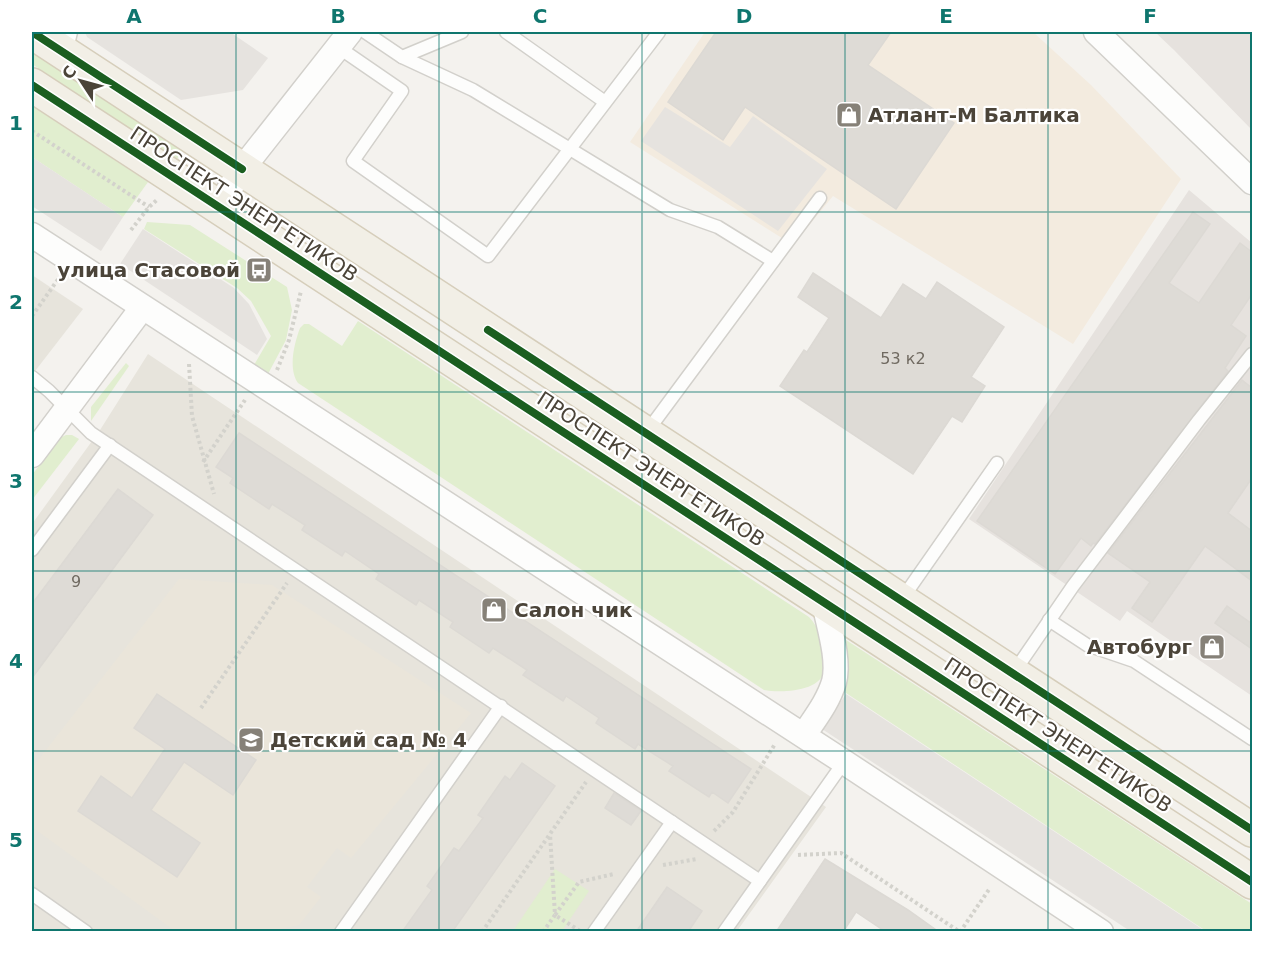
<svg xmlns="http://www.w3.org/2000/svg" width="1284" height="963" viewBox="0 0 1284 963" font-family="'DejaVu Sans',sans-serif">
  <rect width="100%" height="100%" fill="#f4f2ee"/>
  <g fill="#e7e4dc">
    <polygon points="32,275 83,309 32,375"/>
    <polygon points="148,354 826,807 737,931 32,932 32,524 100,430"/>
  </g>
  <polygon fill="#f3ebdf" points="705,32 1033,32 1091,85 1181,179 1073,344 833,196 793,245 630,142"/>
  <g fill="#e6e2de">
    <polygon points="1155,32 1252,32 1252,130 1174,50"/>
    <polygon points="1189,190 1252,243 1252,696 1127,611 1120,621 969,519"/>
  </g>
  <polygon fill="#eae5da" points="179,579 272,585 471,713 351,858 337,848 307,887 321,897 299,925 269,931 175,931 32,827 32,768"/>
  <g fill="#e1eecf">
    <polygon points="32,49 184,148 177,159 32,64"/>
    <polygon points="32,106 148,182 123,217 32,157"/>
    <polygon points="147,222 190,225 287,287 292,310 286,340 268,374 254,365 271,336 251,301 237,288 144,229"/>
    <path d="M358,321L809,617C819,628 821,637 823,651C824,656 826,664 825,669C822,692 781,693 764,690L298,383C288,369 294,344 300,328L304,324H309L342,346Z"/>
    <polygon points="126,363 129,366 91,421 91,407"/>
    <polygon points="66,435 72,435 79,439 32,500 32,475 60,438"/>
    <path d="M846,640L1252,904V931H1206L846,693C843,675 841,659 846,640Z"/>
    <polygon points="555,869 589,891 562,931 513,931"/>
  </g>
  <g fill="#e6e3df">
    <polygon points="85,32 230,32 268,58 243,90 181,100 87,37"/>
    <polygon points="665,107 730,147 753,116 827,169 778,231 641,141"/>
    <polygon points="32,157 123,217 101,251 32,206"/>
    <polygon points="143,229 234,288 249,304 267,339 257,355 120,264"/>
    <polygon points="846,694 1205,931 1130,931 822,729"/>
  </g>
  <g fill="#dedbd6" stroke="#dcd9d4" stroke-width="1.5">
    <polygon points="716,32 891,32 868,65 954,123 896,209 745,107 723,140 668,102"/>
    <polygon points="1193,212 1210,224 1169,283 1199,303 1240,243 1252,252 1252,294 1231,325 1246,336 1225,368 1228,371 1095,544 1093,543 1091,546 1081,538 1055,574 977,521"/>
    <polygon points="813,273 881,318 903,284 926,299 937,282 1004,327 971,377 985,386 962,422 952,416 913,474 780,386 804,350 807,352 829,318 798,297"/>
    <polygon points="1242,380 1252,388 1252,478 1228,513 1252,531 1252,581 1205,546 1152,622 1132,608 1150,582 1108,553"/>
    <polygon points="239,433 751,769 728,803 712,792 709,797 669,771 673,766 638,744 635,749 596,723 599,718 566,696 563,701 523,675 527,670 493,648 489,653 450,627 453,622 419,600 416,605 376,579 379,574 345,551 342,556 302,530 305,525 272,504 269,509 230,483 233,478 216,467"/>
    <polygon points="118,489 153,515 32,678 32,604"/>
    <polygon points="1227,606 1252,624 1252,649 1215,623"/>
    <polygon points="157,694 256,760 233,795 184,762 151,810 200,843 177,877 78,811 101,776 132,798 165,749 134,728"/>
    <polygon points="522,763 555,786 452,932 402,932 432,890 427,886 454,848 459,851 483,818 478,815 505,776 510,780"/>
    <polygon points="614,793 641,811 631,825 605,808"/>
    <polygon points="825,859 908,910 939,932 886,932 856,912 843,932 776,932"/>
    <polygon points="667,887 702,911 688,932 636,932"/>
  </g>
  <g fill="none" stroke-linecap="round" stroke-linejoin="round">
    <defs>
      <g id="lane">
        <polyline points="365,32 402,57 462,32"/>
        <polyline points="506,32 605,102"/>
        <polyline points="338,47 402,91 353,161 488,256 659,32"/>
        <polyline points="66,53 71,32"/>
        <polyline points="402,57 473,90 670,210 718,227 773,261"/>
        <polyline points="32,377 49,391 91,433 760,881"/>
        <polyline points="646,433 820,198"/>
        <polyline points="32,550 110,445"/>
        <polyline points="902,599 997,463"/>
        <polyline points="1049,620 1087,645 1134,661 1252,739"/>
        <polyline points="1014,672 1073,586 1199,420 1252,354"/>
        <polyline points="32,894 86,932"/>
        <polyline points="341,932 501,706"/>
        <polyline points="594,932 672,822"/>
        <polyline points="724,932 844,762"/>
      </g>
      <g id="street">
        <polyline points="1096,32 1252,182"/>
        <polyline points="218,207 242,169 350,32"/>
        <polyline points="32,235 844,762 1101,932"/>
        <polyline points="32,455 142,308"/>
        <path d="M804,735C815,718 828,702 834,682C840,659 828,624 824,602"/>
      </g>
      <g id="primary">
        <polyline points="32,32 1252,830"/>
        <polyline points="32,85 1252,882"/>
      </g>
    </defs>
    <use href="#lane" stroke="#d2d0cb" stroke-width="15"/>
    <use href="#street" stroke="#d2d0cb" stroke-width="27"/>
    <use href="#primary" stroke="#d6cebb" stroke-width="36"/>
    <g stroke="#d3d2cc" stroke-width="4" stroke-dasharray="3 3" stroke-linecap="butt">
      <polyline points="32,131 149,207"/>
      <polyline points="131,230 149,207 158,199"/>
      <polyline points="32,316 59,278"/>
      <polyline points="189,364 192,416 214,494"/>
      <polyline points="277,370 289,340 301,291"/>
      <polyline points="203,462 245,400"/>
      <polyline points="201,708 287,583"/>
      <polyline points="714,831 733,812 775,744"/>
      <polyline points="798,855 841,853 960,932"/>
      <polyline points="663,865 697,859"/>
      <polyline points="580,931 555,915 579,882 614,874"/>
      <polyline points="482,932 586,782"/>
      <polyline points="543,932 555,915 550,834"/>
      <polyline points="960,932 990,888"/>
    </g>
    <use href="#lane" stroke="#fdfdfc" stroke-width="12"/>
    <use href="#street" stroke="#fdfdfc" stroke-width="24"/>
    <use href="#primary" stroke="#f2efe6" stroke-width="33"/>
    <defs>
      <g id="cycleway">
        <polyline points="32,32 242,169"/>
        <polyline points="32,85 1252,882"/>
        <polyline points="488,330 1252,830"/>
      </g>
    </defs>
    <use href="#cycleway" stroke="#fff" stroke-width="11"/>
    <use href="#cycleway" stroke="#1b5e20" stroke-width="8"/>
  </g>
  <path fill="none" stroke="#0f766e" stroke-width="1.5" stroke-opacity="0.55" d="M236,32V932M439,32V932M642,32V932M845,32V932M1048,32V932M32,212H1252M32,392H1252M32,571H1252M32,751H1252"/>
  <defs>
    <symbol id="shop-square" viewBox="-11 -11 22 22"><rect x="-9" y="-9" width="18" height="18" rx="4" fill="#868178" stroke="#fff"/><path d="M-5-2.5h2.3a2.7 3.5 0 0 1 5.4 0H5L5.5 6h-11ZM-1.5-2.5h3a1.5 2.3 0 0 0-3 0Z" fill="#fff"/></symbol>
    <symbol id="bus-square" viewBox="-11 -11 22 22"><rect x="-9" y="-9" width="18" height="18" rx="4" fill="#868178" stroke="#fff"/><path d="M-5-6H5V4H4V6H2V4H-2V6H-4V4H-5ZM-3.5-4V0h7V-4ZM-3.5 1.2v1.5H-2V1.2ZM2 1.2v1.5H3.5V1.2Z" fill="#fff"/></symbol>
    <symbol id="school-square" viewBox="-11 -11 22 22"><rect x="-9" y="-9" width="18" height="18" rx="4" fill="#868178" stroke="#fff"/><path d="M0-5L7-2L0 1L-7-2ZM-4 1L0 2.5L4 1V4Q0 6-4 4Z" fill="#fff"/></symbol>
  </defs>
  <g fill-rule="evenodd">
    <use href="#shop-square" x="834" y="100" width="30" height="30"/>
    <use href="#bus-square" x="244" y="255" width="30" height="30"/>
    <use href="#shop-square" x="479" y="595" width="30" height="30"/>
    <use href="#shop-square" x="1197" y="632" width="30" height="30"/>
    <use href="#school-square" x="236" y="725" width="30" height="30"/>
  </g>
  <g text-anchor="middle" stroke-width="4.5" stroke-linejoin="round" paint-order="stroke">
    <g font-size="16" fill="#706a61">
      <text x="903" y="364">53 к2</text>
      <text x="76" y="587">9</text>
    </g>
    <g font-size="20" font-weight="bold" fill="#4b4439" stroke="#fff" text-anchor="start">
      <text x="868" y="122">Атлант-М Балтика</text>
      <text x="240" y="277" text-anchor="end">улица Стасовой</text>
      <text x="514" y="617">Салон чик</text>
      <text x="1192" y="654" text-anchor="end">Автобург</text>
      <text x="270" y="747">Детский сад № 4</text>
    </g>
    <g font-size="20" fill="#4b4439" stroke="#fff">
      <text transform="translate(244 204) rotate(33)" y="7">ПРОСПЕКТ ЭНЕРГЕТИКОВ</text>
      <text transform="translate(651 469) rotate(33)" y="7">ПРОСПЕКТ ЭНЕРГЕТИКОВ</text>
      <text transform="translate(1058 735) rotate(33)" y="7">ПРОСПЕКТ ЭНЕРГЕТИКОВ</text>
    </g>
  </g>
  <rect width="1284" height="963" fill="none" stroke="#ffffff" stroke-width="66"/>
  <g transform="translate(81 81) rotate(306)" stroke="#ffffff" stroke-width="4.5" paint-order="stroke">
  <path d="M0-4.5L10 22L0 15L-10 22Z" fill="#4b4439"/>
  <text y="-9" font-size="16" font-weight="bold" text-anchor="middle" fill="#4b4439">С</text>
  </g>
  <rect x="33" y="33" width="1218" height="897" fill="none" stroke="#0f766e" stroke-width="2"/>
  <g font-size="20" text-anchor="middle" font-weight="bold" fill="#0f766e">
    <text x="134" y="23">A</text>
    <text x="338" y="23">B</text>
    <text x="540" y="23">C</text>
    <text x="744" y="23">D</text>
    <text x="946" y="23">E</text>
    <text x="1150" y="23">F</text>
    <text x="16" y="130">1</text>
    <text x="16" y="309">2</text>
    <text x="16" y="488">3</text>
    <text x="16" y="668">4</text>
    <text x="16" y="847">5</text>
  </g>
</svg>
